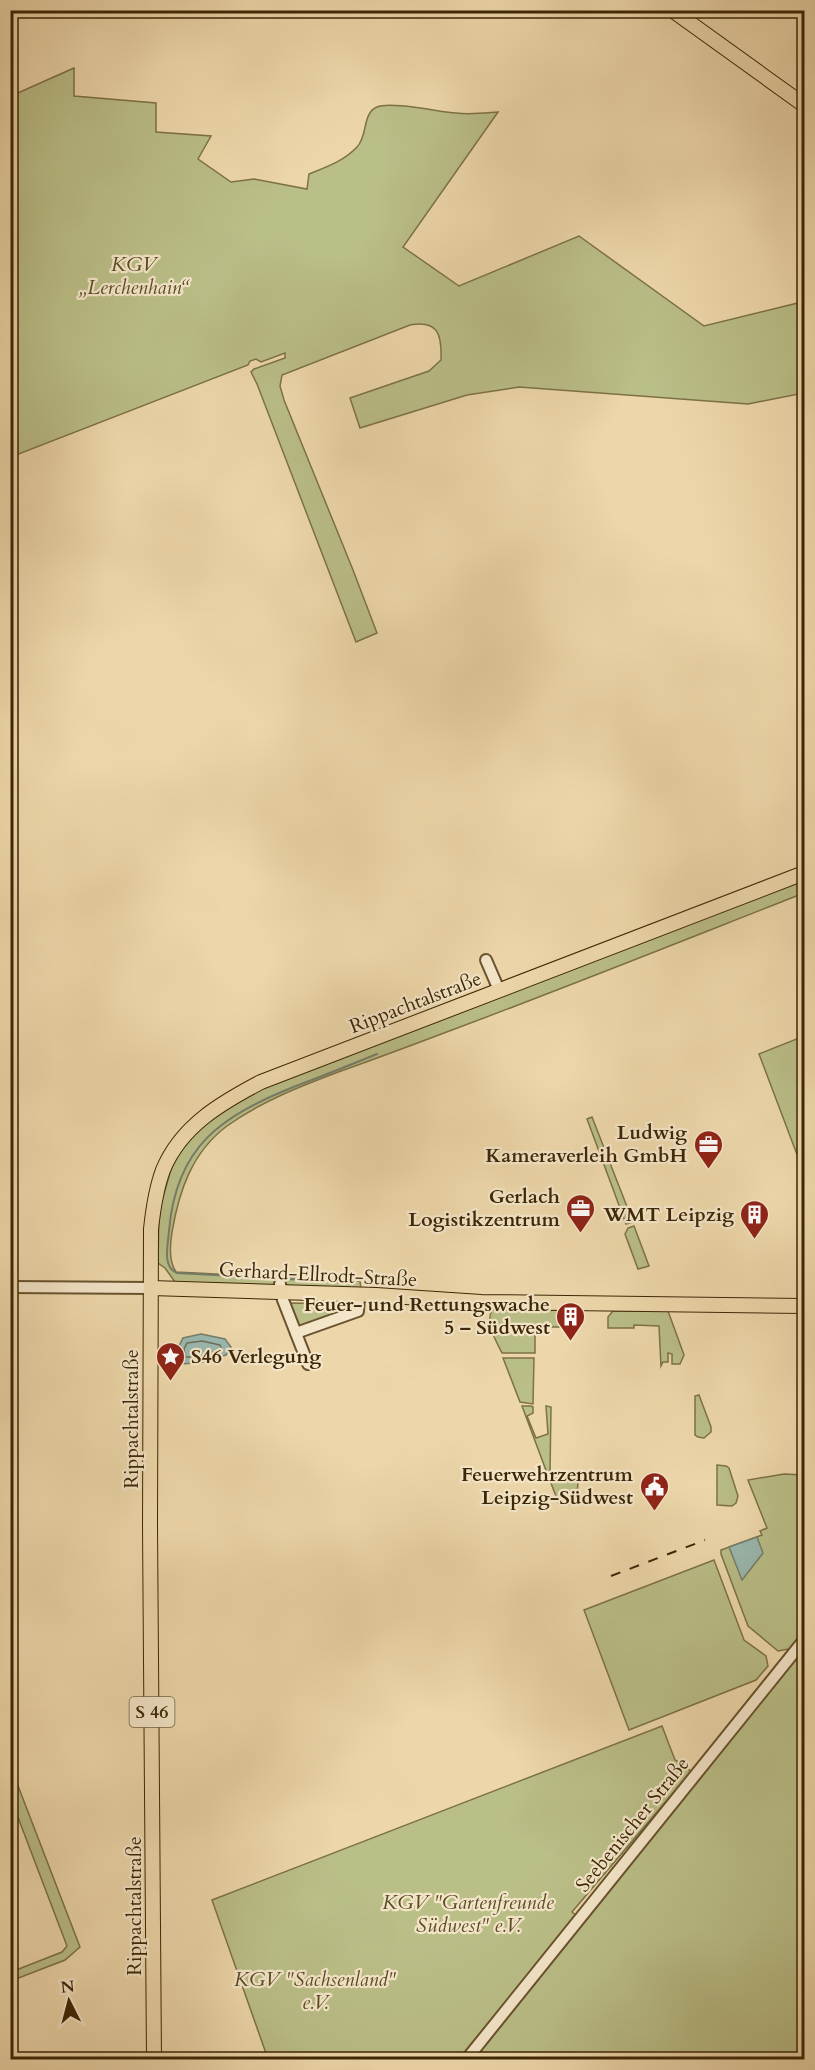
<svg xmlns="http://www.w3.org/2000/svg" width="815" height="2070" viewBox="0 0 815 2070" font-family="Cardo,serif">
  <rect width="100%" height="100%" fill="#edd7aa"/>
  <filter id="stains"><feTurbulence type="fractalNoise" baseFrequency=".00333" numOctaves="4"/><feColorMatrix values="0 0 0 0 .2 0 0 0 0 .09 0 0 0 0 .02 0 0 0 .5 -.17"/></filter>
  <radialGradient id="worn" r=".72"><stop offset=".6" stop-color="#630" stop-opacity="0"/><stop offset="1" stop-color="#630" stop-opacity=".3"/></radialGradient>
  <g fill="#babe87" stroke="#7c7246" stroke-width="1.5">
    <path d="M74,68V96L156,103V132L211,136L198,159L231,182L254,179L307,189L309,174C326,167 344,161 357,147C368,136 362,113 377,107C390,101 440,112 456,113C470,115 485,113 498,112L403,247L459,286L579,236L704,326L802,302L804,308V393L748,404L519,387L467,395L360,428L350,398L429,371L441,360C442,334 438,320 410,325L282,375L280,386L284,400L353,570L377,633L356,642L257,384L251,372L254,369L285,358V353L261,362L256,359L250,361L248,365L11,457V96Z"/>
    <path d="M804,878V893C687,939 570,986 452,1030C415,1044 378,1058 341,1071C301,1086 262,1101 227,1126C192,1152 179,1191 172,1232C170,1244 169,1262 176,1272L360,1281L361,1290L175,1282L165,1268L158,1263L159,1211L172,1166L187,1141L213,1117L252,1092Z"/>
    <polygon points="804,1036 804,1173 759,1054"/>
    <polygon points="592,1117 633,1222 626,1224 587,1119"/>
    <polygon points="634,1226 649,1266 638,1269 625,1234 628,1228"/>
    <polygon points="287,1303 347,1304 349,1310 297,1329"/>
    <path d="M492,1310H563V1327H535V1353H502C496,1341 485,1323 492,1310Z"/>
    <polygon points="613,1311 668,1311 684,1355 680,1364 672,1364 672,1354 668,1353 668,1362 663,1362 661,1366 659,1326 634,1325 634,1328 608,1328 608,1317"/>
    <polygon points="503,1358 534,1358 533,1404 520,1402"/>
    <polygon points="699,1395 711,1427 711,1432 704,1438 698,1437 695,1435 695,1396"/>
    <polygon points="522,1406 531,1406 533,1407 533,1413 527,1416 536,1438 548,1434 546,1406 551,1407 550,1473 547,1473"/>
    <polygon points="717,1465 726,1466 729,1468 738,1496 736,1503 732,1506 717,1505"/>
    <polygon points="784,1474 804,1475 804,1631 789,1649 778,1651 748,1626 721,1554 721,1550 762,1535 760,1531 767,1528 748,1480"/>
    <polygon points="549,1478 578,1478 577,1504 559,1504"/>
    <polygon points="714,1560 744,1640 766,1656 768,1666 756,1680 629,1730 584,1610"/>
    <polygon points="804,1646 804,2059 268,2059 212,1900 662,1726 675,1760 685,1765 691,1772 572,1912 584,1922 698,1777"/>
    <polygon points="10,1765 80,1947 65,1960 11,1981 11,1972 62,1952 67,1946 11,1799"/>
  </g>
  <g fill="#9ab8af" stroke="#757e6b" stroke-width="1.5">
    <polygon points="201,1334 225,1339 231,1347 226,1355 199,1363 179,1364 178,1348 183,1338"/>
    <polygon points="757,1537 763,1553 742,1580 729,1547"/>
  </g>
  <g fill="none" stroke-linecap="round" stroke-linejoin="round">
    <polygon stroke="#6c6f5a" stroke-width="1.5" points="202,1341 220,1345 222,1349 198,1357 185,1357 184,1349 187,1343"/>
    <path stroke="#757e6b" stroke-width="2" d="M342,1282L177,1273C162,1267 168,1245 169,1231C176,1146 221,1116 296,1086C323,1076 350,1065 377,1054"/>
    <defs>
      <g id="minor">
        <polyline points="486,960 499,990"/>
        <polyline points="280,1284 283,1300 308,1364"/>
        <polyline points="10,1287 151,1288"/>
        <polyline points="296,1333 358,1311 359,1295"/>
        <polyline points="466,2060 804,1640"/>
      </g>
      <g id="major">
        <polyline points="672,10 804,105"/>
        <polyline points="151,1288 376,1295 481,1302 804,1306"/>
        <path d="M154,2060L150,1526L151,1229C153,1210 156,1189 163,1170C181,1126 221,1103 261,1082L804,873"/>
      </g>
    </defs>
    <use href="#minor" stroke="#69522e" stroke-width="14"/>
    <use href="#major" stroke="#3d2605" stroke-width="16"/>
    <use href="#minor" stroke="#f3e5c8" stroke-width="10"/>
    <use href="#major" stroke="#edd7aa" stroke-width="14"/>
    <polyline stroke="#3d2605" stroke-width="2" stroke-dasharray="10 10" stroke-linecap="butt" points="611,1576 705,1540"/>
  </g>
  <defs>
    <symbol id="office-pin" viewBox="-11 -11 22 30"><path d="M0 17L-7.5 6A9.5 9.5 0 1 1 7.5 6Z" fill="#8f2418" stroke="#f3e5c8"/><path d="M-6-3h4V-5.5h4V-3h4V5H-6ZM-1-4.5V-3h2v-1.5ZM-6 0V1H6V0Z" fill="#fff"/></symbol>
    <symbol id="building-pin" viewBox="-11 -11 22 30"><path d="M0 17L-7.5 6A9.5 9.5 0 1 1 7.5 6Z" fill="#8f2418" stroke="#f3e5c8"/><path d="M-4-6H4V6H1V3H-1V6H-4ZM-2.5-4.3h1.7v1.8h-1.7ZM.8-4.3h1.7v1.8H.8ZM-2.5-1h1.7V.8h-1.7ZM.8-1h1.7V.8H.8Z" fill="#fff"/></symbol>
    <symbol id="sight-pin" viewBox="-11 -11 22 30"><path d="M0 17L-7.5 6A9.5 9.5 0 1 1 7.5 6Z" fill="#8f2418" stroke="#f3e5c8"/><path d="M0-6L1.8-2.2L6-1.7L2.9 1.2L3.7 5.4L0 3.3L-3.7 5.4L-2.9 1.2L-6-1.7L-1.8-2.2Z" fill="#fff"/></symbol>
    <symbol id="civic-pin" viewBox="-11 -11 22 30"><path d="M0 17L-7.5 6A9.5 9.5 0 1 1 7.5 6Z" fill="#8f2418" stroke="#f3e5c8"/><path d="M-.6-6.5H3V-4.5H.6V-3L4-1V1h2V6H-6V1h2V-1L-.6-3ZM-1.2 2.5V6h2.4V2.5Z" fill="#fff"/></symbol>
  </defs>
  <g fill-rule="evenodd">
    <use href="#office-pin" x="692" y="1128" width="33" height="45"/>
    <use href="#office-pin" x="564" y="1192" width="33" height="45"/>
    <use href="#building-pin" x="738" y="1198" width="33" height="45"/>
    <use href="#building-pin" x="554" y="1300" width="33" height="45"/>
    <use href="#sight-pin" x="154" y="1340" width="33" height="45"/>
    <use href="#civic-pin" x="638" y="1470" width="33" height="45"/>
  </g>
  <g text-anchor="middle" stroke-width="4.5" stroke-linejoin="round" paint-order="stroke">
    <rect fill="#f3e5c8" stroke="#745f40" stroke-width="1.5" x="129.5" y="1697" width="45" height="30" rx="4.5"/>
    <g font-size="18" font-weight="bold" fill="#3d2605">
      <text x="152" y="1718">S 46</text>
    </g>
    <g font-size="20" font-style="italic" fill="#5c4c26" stroke="#f3e5c8">
      <text x="134" y="271">KGV<tspan x="134" dy="23">„Lerchenhain“</tspan></text>
      <text x="468" y="1909">KGV "Gartenfreunde<tspan x="468" dy="23">Südwest" e.V.</tspan></text>
      <text x="315" y="1986">KGV "Sachsenland"<tspan x="315" dy="23">e.V.</tspan></text>
    </g>
    <g font-size="20" fill="#3d2605" stroke="#f3e5c8">
      <text transform="translate(415 1002) rotate(-21)" y="7">Rippachtalstraße</text>
      <text transform="translate(318 1274) rotate(3)" y="7">Gerhard-Ellrodt-Straße</text>
      <text transform="translate(131 1419) rotate(-90)" y="7">Rippachtalstraße</text>
      <text transform="translate(632 1824) rotate(-51)" y="7">Seebenischer Straße</text>
      <text transform="translate(134 1906) rotate(-90)" y="7">Rippachtalstraße</text>
    </g>
    <g font-size="20" font-weight="bold" fill="#3d2605" stroke="#f3e5c8" text-anchor="end">
      <text x="687" y="1139">Ludwig<tspan x="687" dy="23">Kameraverleih GmbH</tspan></text>
      <text x="560" y="1203">Gerlach<tspan x="560" dy="23">Logistikzentrum</tspan></text>
      <text x="734" y="1221">WMT Leipzig</text>
      <text x="550" y="1311">Feuer- und Rettungswache<tspan x="550" dy="23">5 – Südwest</tspan></text>
      <text x="191" y="1363" text-anchor="start">S46 Verlegung</text>
      <text x="633" y="1481">Feuerwehrzentrum<tspan x="633" dy="23">Leipzig-Südwest</tspan></text>
    </g>
  </g>
  <rect width="815" height="2070" fill="none" stroke="#edd7aa" stroke-width="36"/>
  <rect x="12" y="12" width="791" height="2046" fill="none" stroke="#3d2605" stroke-width="3"/>
  <rect x="18" y="18" width="779" height="2034" fill="none" stroke="#3d2605" stroke-width="1.5"/>
  <g transform="translate(69 2001) rotate(354)" stroke="#f3e5c8" stroke-width="4.5" paint-order="stroke">
  <path d="M0-4.5L10 22L0 15L-10 22Z" fill="#3d2605"/>
  <text y="-9" font-size="16" font-weight="bold" text-anchor="middle" fill="#3d2605">N</text>
  </g>
  <rect width="100%" height="100%" filter="url(#stains)"/>
  <rect width="100%" height="100%" fill="url(#worn)"/>
</svg>
